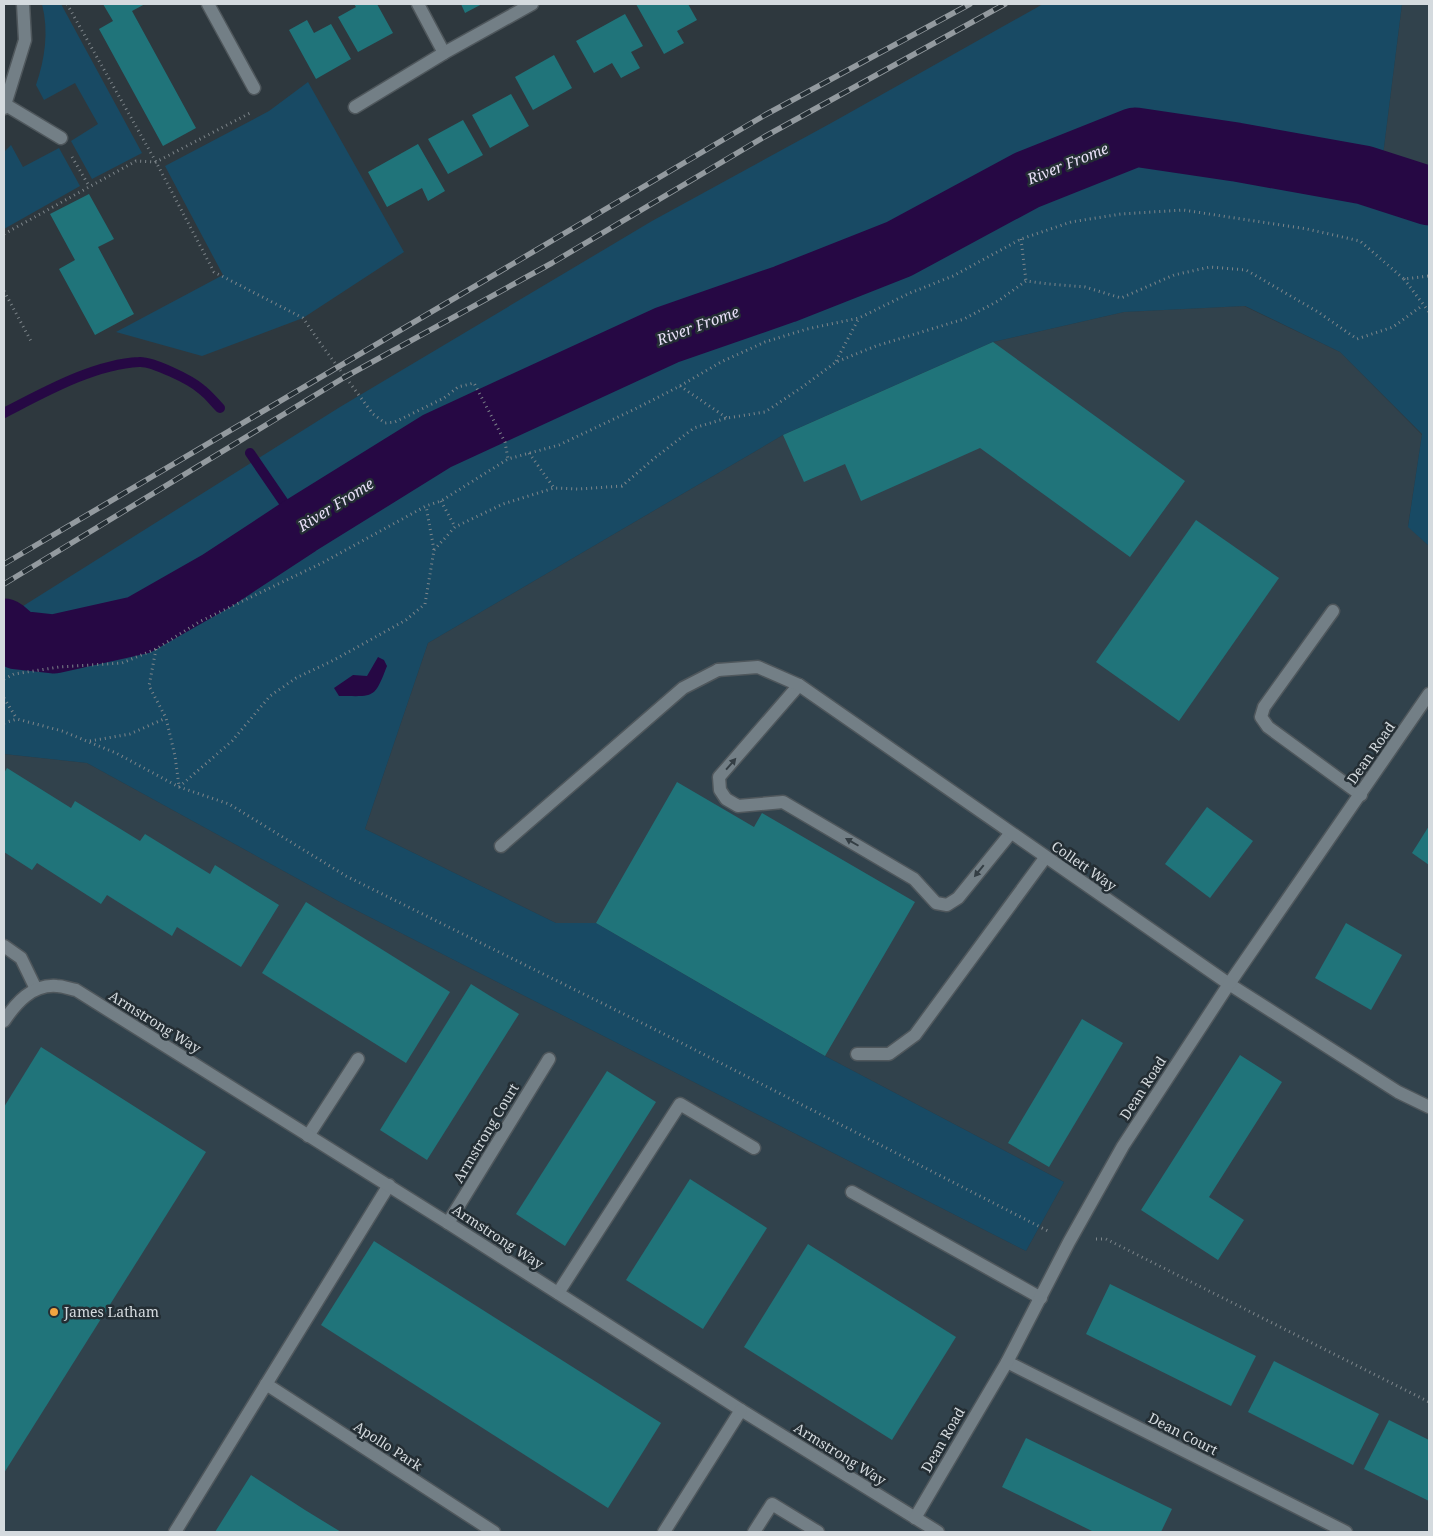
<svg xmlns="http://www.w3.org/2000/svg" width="1433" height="1536" viewBox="0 0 1433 1536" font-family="'Noto Serif',serif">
  <rect width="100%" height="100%" fill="#2e383e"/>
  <g fill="#31424c">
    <polygon points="1402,4 1429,4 1429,177 1382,163"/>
    <polygon points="1244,306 1340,352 1422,435 1408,526 1429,546 1429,1532 4,1532 4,754 87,763 340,902 1026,1251 1064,1182 825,1056 596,923 556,923 365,829 428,643 783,435 993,342 1124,312"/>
  </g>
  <g fill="#184a64">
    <path d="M42,4H61L142,153L92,179L71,141L98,124L75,83L44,100L36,85C45,59 49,31 42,4Z"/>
    <polygon points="1043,4 1402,4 1382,163 1429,177 1429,546 1408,527 1422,434 1340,352 1245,306 1124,312 993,342 783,435 428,643 365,829 556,923 596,923 825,1056 1064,1182 1026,1251 340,902 87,763 4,754 4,618 340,407 652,221 833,122"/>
    <polygon points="308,82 404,252 303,318 202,356 116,332 223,275 165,166 269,111"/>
    <polygon points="11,145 23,167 59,148 80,186 4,229 4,152"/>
  </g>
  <path fill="#260844" d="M378,657L384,660L387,666C374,700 374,696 339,696L334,688L353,675L367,676Z"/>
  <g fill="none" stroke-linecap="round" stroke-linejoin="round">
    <g stroke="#260844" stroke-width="10">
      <path d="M4,413C43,393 94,364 139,362C152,361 191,380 201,389C208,394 214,402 220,408"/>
      <polyline points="250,453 300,526"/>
      <polyline points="4,650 18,640"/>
    </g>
    <polyline stroke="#260844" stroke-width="59" points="4,628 18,640 54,644 139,625 218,580 300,526 437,441 667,335 785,294 899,249 1027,180 1135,137 1236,152 1364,175 1429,196"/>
  </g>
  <g fill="#20747a">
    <polygon points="103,4 145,4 132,11 196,128 163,146 99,29 113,21"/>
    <polygon points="354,4 377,4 393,33 358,52 338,17 356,7"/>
    <polygon points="461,4 482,4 465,13"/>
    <polygon points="636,4 688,4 697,20 677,31 684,43 664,54"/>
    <polygon points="625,14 643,46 631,52 640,68 621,78 612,63 594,73 576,41"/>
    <polygon points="307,20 314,33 331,24 351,59 316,79 289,30"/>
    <polygon points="554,55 572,88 533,110 515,77"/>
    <polygon points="511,94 529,126 490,148 472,115"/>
    <polygon points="463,120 483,155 448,174 428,139"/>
    <polygon points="418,144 445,191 428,201 422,188 387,207 368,172"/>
    <polygon points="89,194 114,239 98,247 134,314 95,335 59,269 75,260 50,214"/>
    <polygon points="993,342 1185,481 1130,557 980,448 861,501 845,464 804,482 783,435"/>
    <polygon points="1196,520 1279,578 1179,721 1096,662"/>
    <polygon points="7,768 71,808 75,801 140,841 145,834 210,874 215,865 279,905 241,967 177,927 172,936 107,895 101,904 37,863 32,870 4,852 4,773"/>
    <polygon points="677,782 754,827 762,813 915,902 825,1056 596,923"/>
    <polygon points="1207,807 1253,841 1210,898 1165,864"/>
    <polygon points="1429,826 1429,865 1412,853"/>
    <polygon points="306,902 450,992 406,1063 262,973"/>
    <polygon points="1346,923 1402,955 1371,1010 1315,978"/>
    <polygon points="471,984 519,1014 427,1160 380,1130"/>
    <polygon points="1082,1019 1123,1043 1049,1167 1008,1143"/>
    <polygon points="41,1047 206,1152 4,1473 4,1107"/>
    <polygon points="1240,1055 1282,1082 1209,1197 1244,1220 1218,1260 1141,1210"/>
    <polygon points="607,1071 656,1102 565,1246 516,1214"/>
    <polygon points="690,1179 767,1228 703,1329 626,1280"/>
    <polygon points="374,1241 661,1423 608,1508 321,1325"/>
    <polygon points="808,1244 956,1337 892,1440 744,1347"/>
    <polygon points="1110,1284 1256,1356 1231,1406 1086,1334"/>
    <polygon points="1274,1361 1379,1414 1353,1465 1248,1412"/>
    <polygon points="1389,1420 1429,1440 1429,1501 1364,1469"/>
    <polygon points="1026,1438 1172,1509 1161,1532 1094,1532 1002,1487"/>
    <polygon points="251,1475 305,1510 341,1532 215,1532"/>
  </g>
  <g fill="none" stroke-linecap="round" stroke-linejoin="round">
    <defs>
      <g id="lane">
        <polyline points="208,4 254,88"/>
        <polyline points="6,105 61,138"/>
        <polyline points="1333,611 1264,707 1261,717 1268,727 1361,795"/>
        <polyline points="799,685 719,777 720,790 726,799 738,806 783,802 914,879 936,903 947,905 958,898 1010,834"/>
        <polyline points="501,846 683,688 718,670"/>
        <polyline points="857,1054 889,1054 915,1035 1045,858"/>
        <polyline points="308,1136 358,1059"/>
        <polyline points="852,1192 1041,1298"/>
        <polyline points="448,1223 549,1059"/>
        <polyline points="558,1293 680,1104 754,1148"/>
        <polyline points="1007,1362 1346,1532"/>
        <polyline points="266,1384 494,1532"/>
        <polyline points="175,1532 389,1185"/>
        <polyline points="754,1532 772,1504 818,1532"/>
      </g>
      <g id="street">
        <polyline points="418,4 444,53"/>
        <polyline points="355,107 444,53 532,4"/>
        <polyline points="4,108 25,40 23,4"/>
        <polyline points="718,670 758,667 799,685 1229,984 1398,1092 1429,1107"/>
        <polyline points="4,946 21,958 36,989"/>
        <path d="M4,1021C16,1003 32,984 57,986C63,986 70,989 76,990L448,1223L741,1410L938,1532"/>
        <polyline points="915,1518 1007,1362 1069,1242 1123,1146 1229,984 1429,694"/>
        <polyline points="664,1532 741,1410"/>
      </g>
    </defs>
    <use href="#lane" stroke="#4f575c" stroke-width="15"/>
    <use href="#street" stroke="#4f575c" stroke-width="15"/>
    <g stroke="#7d858a" stroke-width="3" stroke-dasharray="1 4" stroke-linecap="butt">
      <polyline points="67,4 156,162 214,272 303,318 323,347 373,414 385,423 395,422 444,398 458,387 474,383 505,442 508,459"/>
      <polyline points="72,157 89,186"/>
      <polyline points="4,234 136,161 156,162 252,112"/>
      <polyline points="1021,239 1026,281"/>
      <polyline points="1404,279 1429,312"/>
      <polyline points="4,291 32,343"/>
      <polyline points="836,361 859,318"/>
      <polyline points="680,386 727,418"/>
      <polyline points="529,453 554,488"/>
      <polyline points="441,501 455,527"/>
      <polyline points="434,550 455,527 503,504 554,488 579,489 622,486 657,456 694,428 727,418 765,412 801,388 836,362 876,346 964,319 998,301 1026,281 1049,284 1085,287 1121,298 1174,275 1210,267 1246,270 1318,312 1357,339 1393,327 1423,305"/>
      <polyline points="156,649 149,686 166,718 175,756 179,786"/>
      <polyline points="4,679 14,674 59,667 122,663 156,649 199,622 322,563 426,506 441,501 508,459 559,445 635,409 680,386 721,362 765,342 807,329 859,318 910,293 953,276 1021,239 1071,222 1121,214 1183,210 1307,229 1360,241 1404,279 1429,276"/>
      <polyline points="4,698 17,719"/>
      <polyline points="4,723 17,719 62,731 116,753 179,787 229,804 346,876 664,1034 1048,1231"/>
      <polyline points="90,741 130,734 166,718"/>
      <polyline points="179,787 232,741 270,696 296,678 334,660 406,620 425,604 434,550 426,506"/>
      <polyline points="1096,1239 1106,1239 1429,1402"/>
    </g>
    <use href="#lane" stroke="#737f86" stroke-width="12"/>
    <use href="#street" stroke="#737f86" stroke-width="12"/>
    <defs>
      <g id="rail">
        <polyline points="4,564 765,115 970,4"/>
        <polyline points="4,584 345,377 552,263 764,137 1005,4"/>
      </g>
    </defs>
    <use href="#rail" stroke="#939a9f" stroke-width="5.5"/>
    <use href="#rail" stroke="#242e34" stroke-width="4" stroke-dasharray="11" stroke-linecap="butt"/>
  </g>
  <defs><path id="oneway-solid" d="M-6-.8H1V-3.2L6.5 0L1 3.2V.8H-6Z" transform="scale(1.25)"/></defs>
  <g fill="#343e44">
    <use href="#oneway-solid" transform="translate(731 764) rotate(-49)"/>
    <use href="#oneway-solid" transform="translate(852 842) rotate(-150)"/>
    <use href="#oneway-solid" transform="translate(979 871) rotate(129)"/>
  </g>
  <circle fill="#f2a541" stroke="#242e34" stroke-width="2" cx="54" cy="1312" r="5"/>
  <g text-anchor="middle" stroke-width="5" stroke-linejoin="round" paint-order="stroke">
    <g font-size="14" fill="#d4dade" stroke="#242e34">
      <text transform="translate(1371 753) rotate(-55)" y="5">Dean Road</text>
      <text transform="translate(1084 866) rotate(35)" y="5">Collett Way</text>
      <text transform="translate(155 1022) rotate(32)" y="5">Armstrong Way</text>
      <text transform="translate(1143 1088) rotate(-57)" y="5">Dean Road</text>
      <text transform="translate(486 1133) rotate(-59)" y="5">Armstrong Court</text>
      <text transform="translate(498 1237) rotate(33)" y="5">Armstrong Way</text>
      <text transform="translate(1183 1434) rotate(27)" y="5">Dean Court</text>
      <text transform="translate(943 1440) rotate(-60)" y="5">Dean Road</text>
      <text transform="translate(388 1446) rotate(33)" y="5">Apollo Park</text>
      <text transform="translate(840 1454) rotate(32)" y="5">Armstrong Way</text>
    </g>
    <g font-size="14" fill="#d4dade" stroke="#242e34" text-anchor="start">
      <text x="64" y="1317">James Latham</text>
    </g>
    <g font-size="15" font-style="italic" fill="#e7dff6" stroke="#242e34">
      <text transform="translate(1068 164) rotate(-22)" y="5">River Frome</text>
      <text transform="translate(698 326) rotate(-20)" y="5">River Frome</text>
      <text transform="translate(336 505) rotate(-32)" y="5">River Frome</text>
    </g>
  </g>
  <rect width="1433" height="1536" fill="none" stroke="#d4dade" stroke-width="10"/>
</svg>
